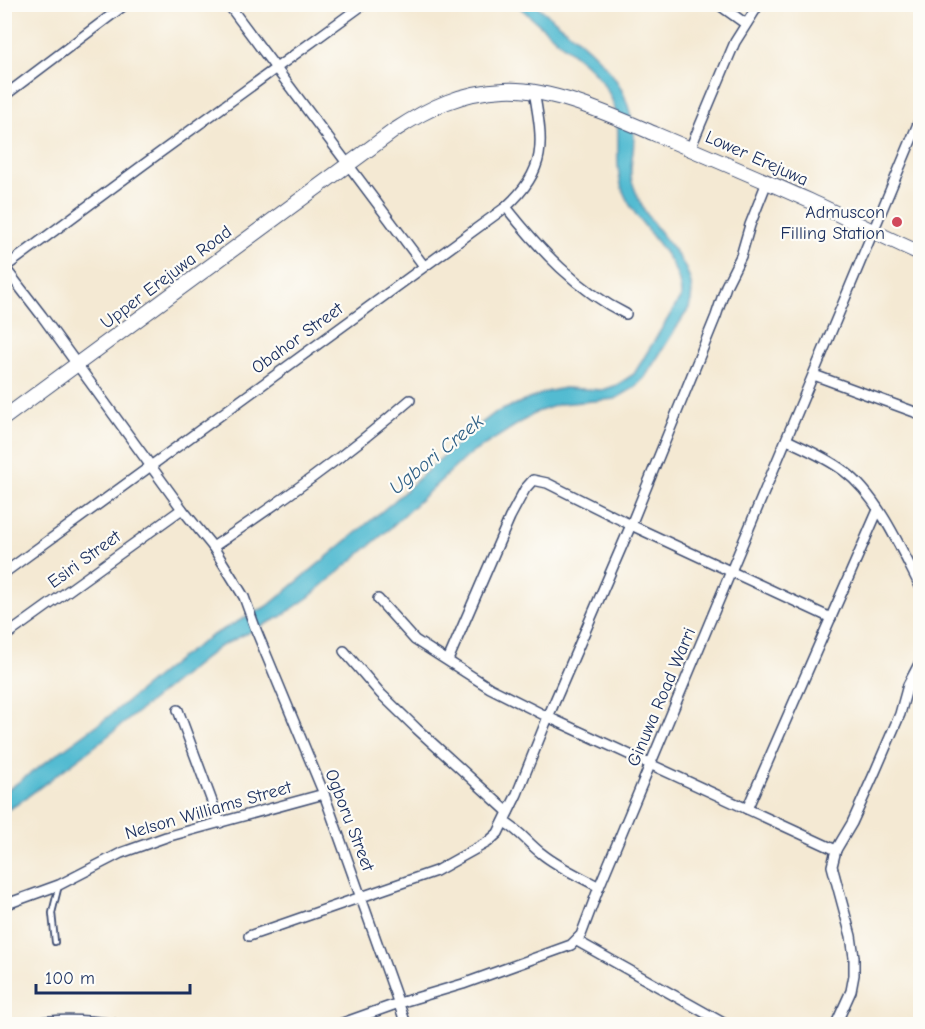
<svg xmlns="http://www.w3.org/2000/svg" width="925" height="1029" viewBox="0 0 925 1029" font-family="'Comic Neue',sans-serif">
  <rect width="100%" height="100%" fill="#fdfcf7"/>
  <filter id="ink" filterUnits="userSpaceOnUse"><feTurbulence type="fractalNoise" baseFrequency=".0167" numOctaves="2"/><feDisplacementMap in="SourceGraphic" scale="12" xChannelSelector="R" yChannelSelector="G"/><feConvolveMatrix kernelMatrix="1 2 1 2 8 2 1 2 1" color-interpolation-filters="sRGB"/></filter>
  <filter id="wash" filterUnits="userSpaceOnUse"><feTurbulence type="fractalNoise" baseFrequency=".008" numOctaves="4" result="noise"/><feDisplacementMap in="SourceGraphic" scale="24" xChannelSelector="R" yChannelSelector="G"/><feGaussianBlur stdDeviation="1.35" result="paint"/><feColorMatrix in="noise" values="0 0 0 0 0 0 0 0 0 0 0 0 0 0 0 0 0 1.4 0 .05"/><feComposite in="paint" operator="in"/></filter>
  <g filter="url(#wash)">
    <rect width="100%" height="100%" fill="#f4e9d3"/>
    <path fill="#53bbd1" stroke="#377598" stroke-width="1.5" d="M517,5H536C564,29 598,51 618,83C627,98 634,122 634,139C634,151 630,164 631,176C632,184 637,194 640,202C655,236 704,267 689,308L645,377L634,388L615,399L560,404L537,412L467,456L388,530L309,597L280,617L219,647L94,747L16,805L5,811V792L108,717L180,658L211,636L269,605L393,502L471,431L495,413L546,392L564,388L603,390L617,385L634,374L681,297C682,257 637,228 623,191C610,157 629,121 604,85C594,69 580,59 565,47C549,33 533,19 517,5Z"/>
  </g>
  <g filter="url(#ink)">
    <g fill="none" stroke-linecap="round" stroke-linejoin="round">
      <defs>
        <polyline id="lane" points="55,942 52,913 59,885"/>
        <g id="street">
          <polyline points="228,4 424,266"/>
          <polyline points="718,4 746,24"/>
          <polyline points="4,96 126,4"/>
          <polyline points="690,149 735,42 759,4"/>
          <path d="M506,207C540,250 577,290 626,314"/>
          <polyline points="4,268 143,165 364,4"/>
          <polyline points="5,268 42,316 182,509 213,547 244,597 256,630 324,794 406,1024"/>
          <polyline points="814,375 920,414"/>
          <path d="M787,440C806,449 827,458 844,471C878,496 901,549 920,586"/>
          <path d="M213,547C281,501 348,454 410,400"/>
          <path d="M4,573L506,207C548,169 543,143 534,91"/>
          <polyline points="378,599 415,640 490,688 548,717 836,850"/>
          <polyline points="4,637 182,509"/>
          <polyline points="344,651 381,694 417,729 508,812"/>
          <polyline points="448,660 510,517 525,489 533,480 547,483 631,525 831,618"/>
          <polyline points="178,710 220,823"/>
          <polyline points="747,809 878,510"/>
          <path d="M504,822C519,830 528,843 541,853C558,867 579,876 599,887"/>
          <polyline points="4,905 59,885 121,853 166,837 324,794"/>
          <polyline points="249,936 436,871 488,842 498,833 517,794 548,717 631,525 716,316 726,286 741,256 750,225 767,182"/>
          <polyline points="577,941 725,1024"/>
          <path d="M29,1024C57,1018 88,1020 116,1024"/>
          <polyline points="340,1024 399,1003 463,984 571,945 581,935 599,887 920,119"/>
          <polyline points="836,1024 851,991 854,975 854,957 851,936 832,866 836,850 852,823 875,772 900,714 908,685 920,662"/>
        </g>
        <path id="secondary" d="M4,418L395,130C430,107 462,92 504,90C550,87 613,116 655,134C707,156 759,178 810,201C847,218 883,237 920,253"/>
      </defs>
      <use href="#lane" stroke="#3c4b70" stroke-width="8"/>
      <use href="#street" stroke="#3c4b70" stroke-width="12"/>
      <use href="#secondary" stroke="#3c4b70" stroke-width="16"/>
      <use href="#lane" stroke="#fff" stroke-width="4.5"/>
      <use href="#street" stroke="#fff" stroke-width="9"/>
      <use href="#secondary" stroke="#fff" stroke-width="14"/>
    </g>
  </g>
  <circle fill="#d1495b" stroke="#fdfcf7" stroke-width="2" cx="897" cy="222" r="6"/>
  <g text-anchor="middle" stroke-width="4.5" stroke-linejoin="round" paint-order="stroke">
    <g font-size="18" fill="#1b2f5e" stroke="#fdfcf7">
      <text transform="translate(757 158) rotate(24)" y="6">Lower Erejuwa</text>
      <text transform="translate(166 277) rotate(-37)" y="6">Upper Erejuwa Road</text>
      <text transform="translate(297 338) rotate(-36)" y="6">Obahor Street</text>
      <text transform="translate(84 559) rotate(-36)" y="6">Esiri Street</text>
      <text transform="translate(661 697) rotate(-67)" y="6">Ginuwa Road Warri</text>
      <text transform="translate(208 810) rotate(-16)" y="6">Nelson Williams Street</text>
      <text transform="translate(350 820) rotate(69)" y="6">Ogboru Street</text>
    </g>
    <g font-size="18" fill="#1b2f5e" stroke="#fdfcf7" text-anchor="end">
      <text x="885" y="218">Admuscon<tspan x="885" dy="21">Filling Station</tspan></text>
    </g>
    <g font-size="20" font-style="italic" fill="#2f6086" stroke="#fdfcf7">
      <text transform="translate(436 454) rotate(-39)" y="7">Ugbori Creek</text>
    </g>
  </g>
  <rect width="925" height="1029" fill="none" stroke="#fdfcf7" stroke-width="24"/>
  <path d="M36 984v9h154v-9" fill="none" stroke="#1b2f5e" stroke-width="3"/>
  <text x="45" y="984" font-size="18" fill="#1b2f5e" stroke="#fdfcf7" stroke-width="4.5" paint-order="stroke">100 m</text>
</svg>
